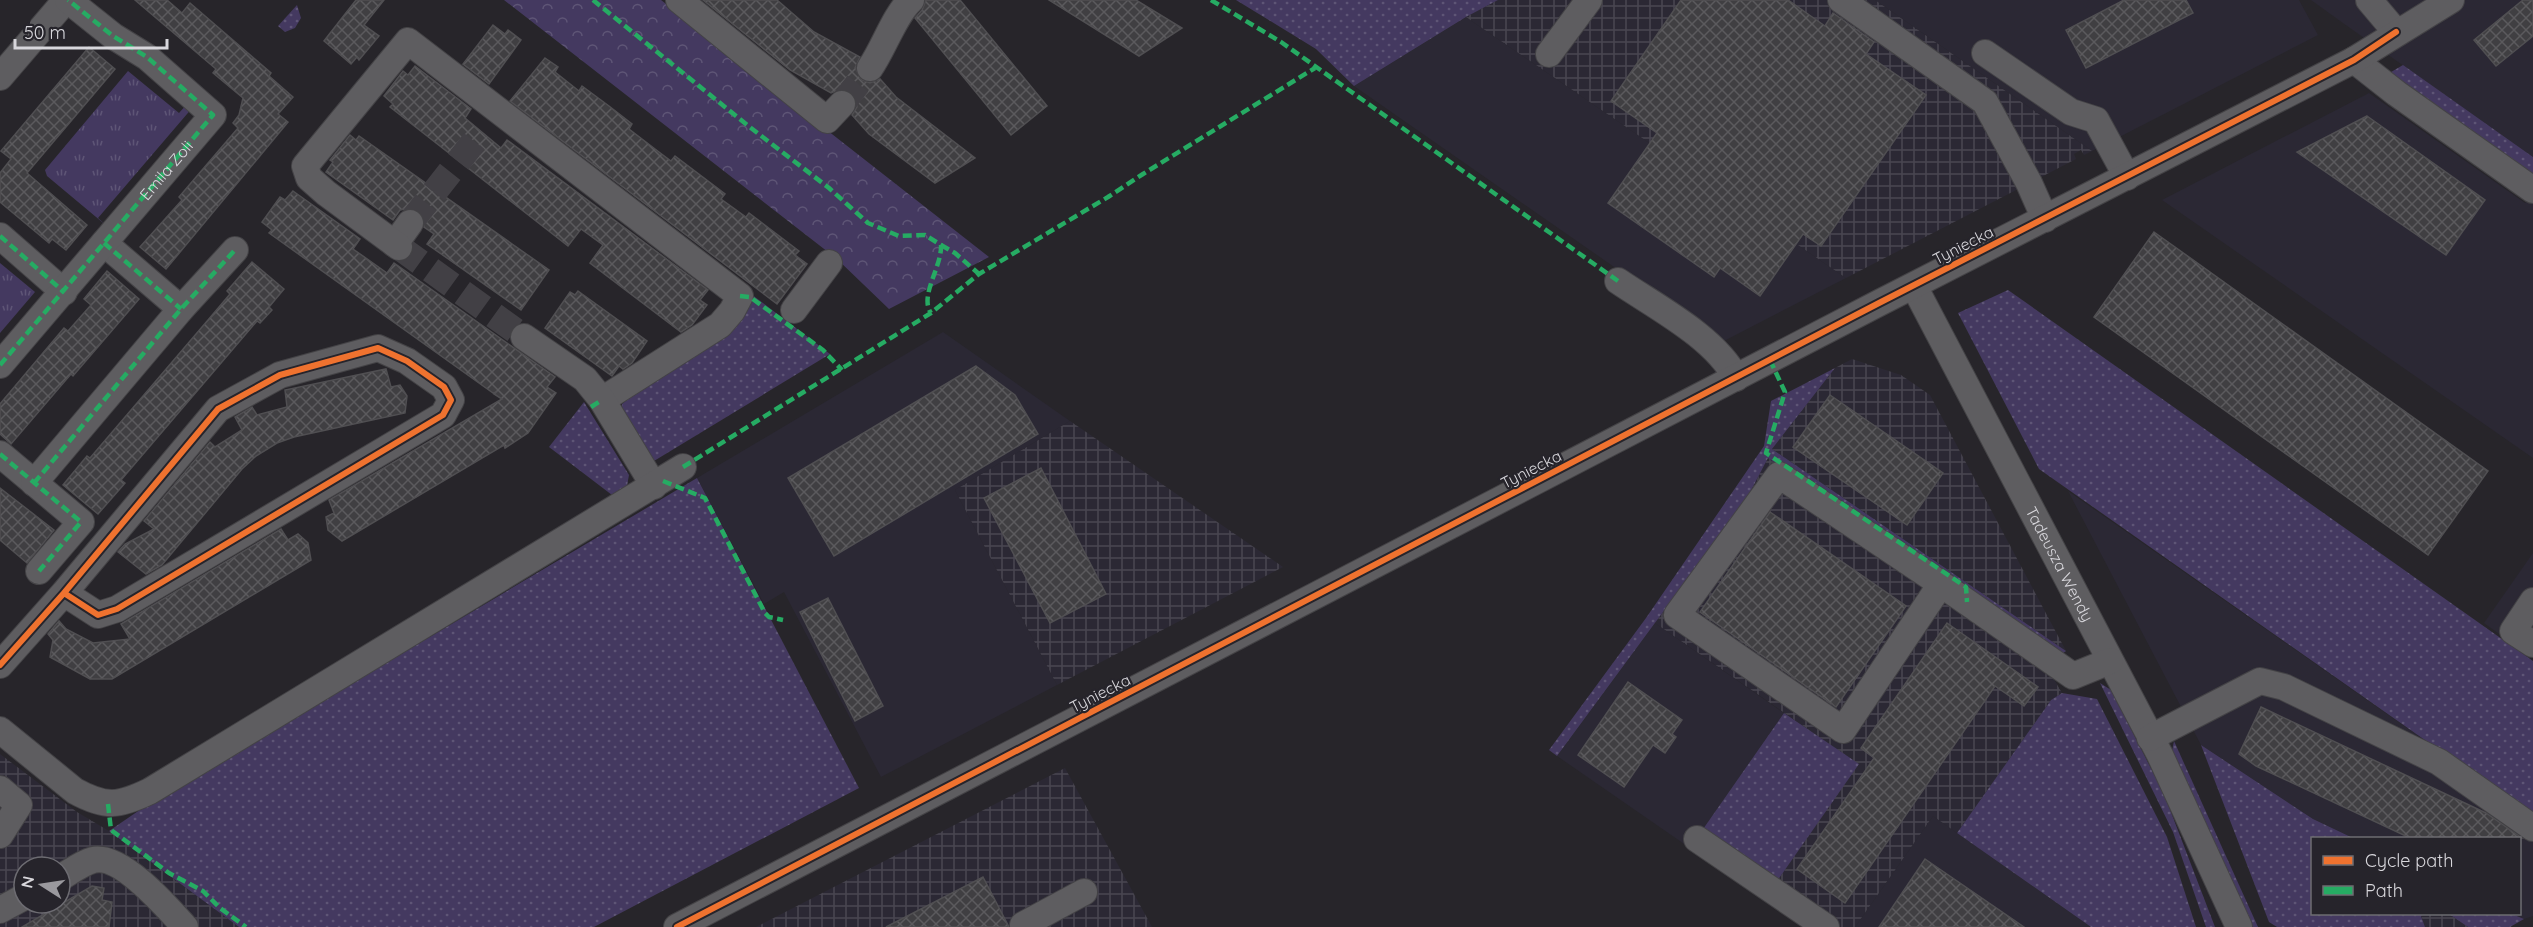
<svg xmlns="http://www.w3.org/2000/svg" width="2533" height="927" viewBox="0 0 2533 927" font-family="Quicksand,sans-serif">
  <defs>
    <pattern id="industrial-grid" width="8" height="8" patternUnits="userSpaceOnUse" patternTransform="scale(1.5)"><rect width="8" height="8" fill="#2b2834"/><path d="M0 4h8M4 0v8" fill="none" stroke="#494651"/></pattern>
    <pattern id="grass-dots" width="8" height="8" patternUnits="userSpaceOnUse" patternTransform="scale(1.5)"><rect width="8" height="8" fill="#443960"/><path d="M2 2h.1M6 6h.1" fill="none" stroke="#5e5576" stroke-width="1.8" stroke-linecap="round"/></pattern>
    <pattern id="forest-crowns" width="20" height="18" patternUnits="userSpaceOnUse" patternTransform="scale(1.5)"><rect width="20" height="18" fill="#443960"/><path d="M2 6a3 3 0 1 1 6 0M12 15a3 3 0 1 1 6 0" fill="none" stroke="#5e5576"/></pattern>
    <pattern id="park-tufts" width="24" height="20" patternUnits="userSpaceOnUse" patternTransform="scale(1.5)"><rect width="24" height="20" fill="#443960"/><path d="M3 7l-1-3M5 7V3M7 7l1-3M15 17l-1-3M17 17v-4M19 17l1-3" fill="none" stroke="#5e5576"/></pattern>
    <pattern id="building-cross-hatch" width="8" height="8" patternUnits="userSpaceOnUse" patternTransform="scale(1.5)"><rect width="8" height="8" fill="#403f42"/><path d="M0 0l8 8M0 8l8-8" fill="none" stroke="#5b5a5d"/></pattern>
  </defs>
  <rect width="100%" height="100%" fill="#27252a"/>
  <g fill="#2b2834">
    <polygon points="1875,0 2299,0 2318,35 2092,151"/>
    <polygon points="2311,0 2533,0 2533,157 2343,23"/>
    <polygon points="1466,17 1846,278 1722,342 1354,86"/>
    <polygon points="2369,93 2525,203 2533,194 2533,458 2162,200"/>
    <polygon points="943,332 1070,421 955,490 1057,685 881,777 784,592 764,604 697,478"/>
    <polygon points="2068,491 2533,816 2533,916 2524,919 2512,914 2520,914 2520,838 2353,838 2313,819 2201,745"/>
    <polygon points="2533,553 2533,658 2484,623"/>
    <polygon points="1655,623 1784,713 1690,848 1557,756"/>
    <polygon points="1933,816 2091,927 1855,927"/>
  </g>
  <g fill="url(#industrial-grid)" fill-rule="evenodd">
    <polygon points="1498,0 1875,0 2092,151 2084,155 2081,150 2074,154 2076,159 1846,278 1466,17"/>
    <polygon points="1852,359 1901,375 1930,395 2066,651 1772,449 1835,368"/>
    <polygon points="1070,421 1283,567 1057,685 955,490"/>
    <polygon points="1768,458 1954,585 2048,669 2062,693 2051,700 1957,833 1933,816 1855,927 1838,927 1775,884 1858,764 1655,623 1747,498"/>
    <path d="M0,754L77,812L109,831L239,927H0ZM24,867H60V903H24Z"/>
    <polygon points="1065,768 1152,927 756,927"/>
    <polygon points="2424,914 2449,914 2468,927 2425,927 2421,915"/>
  </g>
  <g fill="url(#grass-dots)">
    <polygon points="1236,0 1498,0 1466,17 1354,86 1316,49"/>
    <polygon points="297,5 301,18 295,28 285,32 278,26"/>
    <polygon points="2403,65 2533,157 2533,180 2386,75"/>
    <polygon points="2008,290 2533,661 2533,816 2039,469 1958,313"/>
    <polygon points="751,294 830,354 654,461 622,410 622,404"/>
    <polygon points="1835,368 1772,449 2066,651 2058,657 1768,458 1747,498 1557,756 1549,750 1646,618 1764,446 1771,401"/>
    <polygon points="584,402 629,475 627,486 612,495 549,447"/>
    <polygon points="697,478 859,788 594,927 239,927 109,831 147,805"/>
    <polygon points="2100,683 2111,690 2164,794 2215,927 2206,927 2173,832"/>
    <polygon points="2062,693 2097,699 2167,837 2196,927 2091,927 1957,833 2051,700"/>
    <polygon points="1784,713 1859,764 1775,884 1701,832"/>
    <polygon points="2174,741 2258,927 2250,927 2172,751"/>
    <polygon points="2201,745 2313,819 2353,838 2312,838 2312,914 2424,914 2421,916 2425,927 2277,927 2269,922"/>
    <polygon points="2449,914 2512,914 2524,919 2510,927 2468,927"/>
  </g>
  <polygon fill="url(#forest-crowns)" points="504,0 661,0 989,257 889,309 837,259"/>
  <g fill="url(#park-tufts)">
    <polygon points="128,71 179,113 188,103 193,107 98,218 108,227 47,176 45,170"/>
    <polygon points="0,263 35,292 0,333"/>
  </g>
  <g fill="url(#building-cross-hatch)" stroke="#504f52" stroke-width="1.5">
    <polygon points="135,0 167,0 182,13 190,3 271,73 269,76 293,97 278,114 288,122 166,269 140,247 182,200 179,197 238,128 233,123 239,115 243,98 213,73 216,69"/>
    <polygon points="356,0 384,0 364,25 379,36 359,60 357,57 351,64 324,41"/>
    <polygon points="703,0 777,0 814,32 860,57 855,68 862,80 870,83 880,79 896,97 975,158 935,183 869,134 852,115 857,107 856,99 852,93 838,90 831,93 790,70"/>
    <polygon points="926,0 960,0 1047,106 1011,135 915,18 922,10"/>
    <polygon points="1049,0 1136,0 1182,28 1139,56"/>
    <polygon points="1681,0 1788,0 1825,26 1833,13 1874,42 1866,54 1926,95 1821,246 1803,234 1760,296 1720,268 1714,277 1608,203 1657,133 1611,101"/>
    <polygon points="2124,0 2186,0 2193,13 2086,68 2066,30"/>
    <polygon points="2523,0 2533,0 2533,36 2496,66 2474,40"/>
    <polygon points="493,25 505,34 508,30 521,40 489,84 463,64"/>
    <polygon points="89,47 115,69 27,173 87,225 66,250 52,239 49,243 0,202 0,173 11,159 1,151"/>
    <polygon points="545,58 558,67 555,72 579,91 582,86 609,106 632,124 629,129 659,152 671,161 675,156 725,194 721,199 746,217 749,213 799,251 795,255 807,264 777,304 510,101"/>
    <polygon points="415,66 471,109 465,118 501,148 507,140 708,290 700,300 707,305 692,325 681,332 590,263 603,245 581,229 568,246 390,107 393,104 384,96 403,71 408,75"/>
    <polygon points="2367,116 2485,200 2446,255 2297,152"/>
    <polygon points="350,135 356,140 359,136 549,270 521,310 427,244 434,234 424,227 424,217 418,211 411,208 400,210 393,220 326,172 333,162 330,160"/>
    <polygon points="293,191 360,239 353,249 380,268 387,273 394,263 555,377 547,387 556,393 528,433 505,448 504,445 342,541 328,530 326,517 334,513 329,500 502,399 494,394 497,392 493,393 269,233 272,230 262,222 280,197 285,200"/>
    <polygon points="2154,232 2488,471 2428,555 2094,317"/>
    <polygon points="252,262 284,289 269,307 272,310 260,323 257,321 121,480 125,483 98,514 63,485 87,456 90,458 208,320 230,294 227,291"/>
    <polygon points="107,271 139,299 73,376 71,374 11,444 0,434 0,404 64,328 68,331 91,305 84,299"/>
    <polygon points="578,291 647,341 632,363 623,369 619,366 612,376 545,328 570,292 575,295"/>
    <polygon points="976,366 1015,395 1038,434 834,556 788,478"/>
    <polygon points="386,369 391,387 400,385 407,396 405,413 294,437 277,443 256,456 242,469 162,565 146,574 118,552 125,544 154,529 144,521 210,442 215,447 242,430 235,417 252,407 257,415 287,407 285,390"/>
    <polygon points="1830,395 1943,473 1907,525 1793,447"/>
    <polygon points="1041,468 1106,594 1050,623 984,498"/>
    <polygon points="0,488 54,530 27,563 0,540"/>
    <polygon points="1770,512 1906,606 1836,707 1700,612"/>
    <polygon points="281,529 288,540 298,534 308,543 311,560 112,679 90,679 50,657 53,640 48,634 59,621 66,629 93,643 130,639 121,624"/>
    <polygon points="828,598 883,706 855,721 800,612"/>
    <polygon points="1947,623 2038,687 2024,706 1995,686 1845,903 1797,869 1874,758 1861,748"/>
    <polygon points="1628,682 1682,720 1672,734 1676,737 1665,753 1653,745 1624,787 1578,755"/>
    <polygon points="2261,707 2486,813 2522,838 2410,838 2256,766 2239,754"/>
    <polygon points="1925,859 2024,927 1879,927"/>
    <polygon points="983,877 1009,927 886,927"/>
    <polygon points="92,886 104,888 102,900 112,902 109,927 22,927"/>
  </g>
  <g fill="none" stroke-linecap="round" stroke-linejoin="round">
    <g stroke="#424045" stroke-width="26" stroke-dasharray="26 13" stroke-linecap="butt">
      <polyline points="842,104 870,68"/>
      <polyline points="410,223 480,134"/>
      <polyline points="399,247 524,337"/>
    </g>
    <defs>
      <g id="minor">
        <polyline points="679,0 827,120 842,104"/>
        <polyline points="1841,0 1985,102 2029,183 2045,219"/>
        <polyline points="2369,0 2396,32"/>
        <polyline points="1985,53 2071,112 2096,120 2127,177"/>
        <polyline points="1549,54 1589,0"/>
        <polyline points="2354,60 2396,93 2533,190"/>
        <path d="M870,68C884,48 894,16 911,0"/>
        <polyline points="0,77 66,0"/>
        <polyline points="0,236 64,292"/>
        <polyline points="104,243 181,309"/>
        <polyline points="395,244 410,223"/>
        <polyline points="399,247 326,193 309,178 305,166 408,41 740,296 732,311 720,325 602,400"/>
        <path d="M1618,281C1656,307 1715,337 1736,378"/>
        <path id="s1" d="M1914,286L2160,755L2239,927"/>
        <polyline points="794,310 829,263"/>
        <polyline points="524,337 585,379 602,400 654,486"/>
        <path id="s2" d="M0,365L213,115L147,57L113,36L68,0"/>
        <polyline points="0,454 81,522 39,571"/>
        <polyline points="34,483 181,309 235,250"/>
        <polyline points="1941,584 1843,730 1677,615 1779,475 1941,584 2073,676 2110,661"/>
        <polyline points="2533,601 2513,631 2533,644"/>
        <polyline points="0,665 64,593 98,615 117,609 443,415 451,400 444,387 407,361 378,348 280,375 218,409 64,593"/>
        <path d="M0,730L75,791C106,808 119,806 150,791L683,467"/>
        <polyline points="2150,738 2260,681 2284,687 2439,762 2533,828"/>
        <polyline points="0,789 19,805 0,835"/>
        <polyline points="1697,839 1826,927"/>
        <path d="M60,878C70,872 82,863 93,860C120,853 168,908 185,927"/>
        <polyline points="0,910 24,897"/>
        <polyline points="1023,925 1084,892"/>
        <polyline points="677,927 1879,303 2354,60 2451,0"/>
      </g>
    </defs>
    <use href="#minor" stroke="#444346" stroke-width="28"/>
    <use href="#minor" stroke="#5e5d60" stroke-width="26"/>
    <g stroke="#26ab63" stroke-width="4.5" stroke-dasharray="9 4.5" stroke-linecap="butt">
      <path d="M593,0L751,128L829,188L868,223L899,236L925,235L941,245C942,267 919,296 931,313"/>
      <polyline points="1211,0 1281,42 1618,281"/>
      <polyline points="0,236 64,292"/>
      <polyline points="104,243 181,309"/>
      <polyline points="941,245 955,253 979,274"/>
      <polyline points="740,296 750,297 823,350 842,370"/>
      <polyline points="1770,360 1785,392 1766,453 1966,587 1967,602"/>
      <polyline points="0,365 213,115 147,57 113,36 68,0"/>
      <polyline points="591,407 602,400"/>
      <polyline points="0,454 81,522 39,571"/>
      <polyline points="683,467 931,313 979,274 1108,197 1143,174 1315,68"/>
      <polyline points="663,481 705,498 765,613 769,617 783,620"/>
      <polyline points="34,483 181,309 235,250"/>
      <polyline points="108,804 111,830 169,873 203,891 220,908 246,927"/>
    </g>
    <defs>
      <g id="cycleway">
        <polyline points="0,665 64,593 98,615 117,609 443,415 451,400 444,387 407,361 378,348 280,375 218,409 64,593"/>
        <polyline points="677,927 1879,303 2354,60 2396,32"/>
      </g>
    </defs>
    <use href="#cycleway" stroke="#26242b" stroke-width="10"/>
    <use href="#cycleway" stroke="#ef722f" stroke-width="6"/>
  </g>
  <g text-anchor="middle" stroke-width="4.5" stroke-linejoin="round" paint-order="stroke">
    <g font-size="16" fill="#d8d7dc" stroke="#26242b">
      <text dy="6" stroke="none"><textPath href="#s2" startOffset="256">Emila Zoli</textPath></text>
      <text transform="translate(1963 245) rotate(-27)" y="6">Tyniecka</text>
      <text transform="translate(1531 469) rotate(-27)" y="6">Tyniecka</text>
      <text dy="6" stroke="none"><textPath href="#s1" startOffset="314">Tadeusza Wendy</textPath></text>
      <text transform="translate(1100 693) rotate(-27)" y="6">Tyniecka</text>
    </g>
  </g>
  <rect x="2311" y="837" width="210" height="78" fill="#26242b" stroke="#6d6c72" stroke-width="1.5"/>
  <rect x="2323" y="856" width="30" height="9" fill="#ef722f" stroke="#6d6c72" stroke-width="1.5"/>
  <text x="2365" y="867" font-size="18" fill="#d8d7dc">Cycle path</text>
  <rect x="2323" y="886" width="30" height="9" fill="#26ab63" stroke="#6d6c72" stroke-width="1.5"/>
  <text x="2365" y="897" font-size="18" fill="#d8d7dc">Path</text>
  <g transform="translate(42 885) rotate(282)"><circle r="28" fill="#26242b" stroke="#6d6c72" stroke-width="1.5"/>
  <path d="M0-4.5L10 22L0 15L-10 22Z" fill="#9a999e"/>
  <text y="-9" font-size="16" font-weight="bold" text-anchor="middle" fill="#d8d7dc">N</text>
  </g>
  <path d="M15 39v9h152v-9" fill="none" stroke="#d8d7dc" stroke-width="3"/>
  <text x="24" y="39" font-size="18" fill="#d8d7dc" stroke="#26242b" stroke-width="4.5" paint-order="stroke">50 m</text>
</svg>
